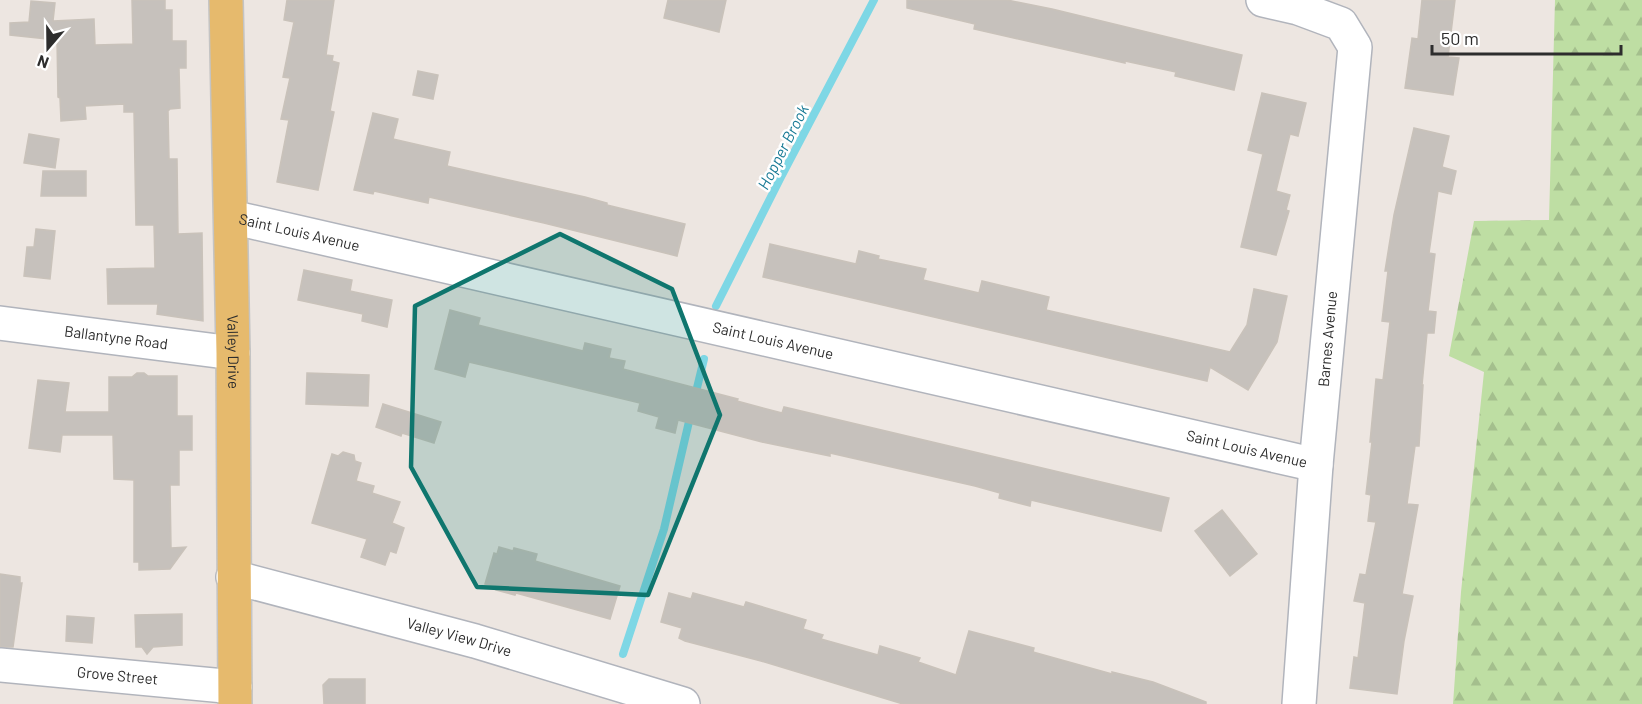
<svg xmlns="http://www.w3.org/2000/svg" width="1642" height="704" viewBox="0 0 1642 704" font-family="Barlow,sans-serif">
  <defs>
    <pattern id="forest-firs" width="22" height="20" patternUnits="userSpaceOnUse" patternTransform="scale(1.5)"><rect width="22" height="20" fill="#bedea3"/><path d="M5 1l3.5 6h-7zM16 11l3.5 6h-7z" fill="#a4bf8d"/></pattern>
  </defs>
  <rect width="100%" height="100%" fill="#ede6e1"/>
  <polygon fill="url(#forest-firs)" points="1555,0 1642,0 1642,704 1453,704 1461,592 1484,372 1449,356 1474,221 1549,220"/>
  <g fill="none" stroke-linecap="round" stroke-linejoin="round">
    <g stroke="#7ed7e5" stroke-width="8">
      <polyline points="716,306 781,177 874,0"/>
      <polyline points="695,396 704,359"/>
      <polyline points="623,654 664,529 691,413"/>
    </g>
  </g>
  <g fill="#c6c1bc" stroke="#c9c2ba" stroke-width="1.5">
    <polygon points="132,0 165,0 165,10 172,10 172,41 186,41 186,68 179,68 180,108 170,109 168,111 169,159 177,159 178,234 202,233 203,321 157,314 158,304 108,304 107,269 155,268 154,225 136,225 134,112 124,112 124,104 85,106 86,119 61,121 60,98 58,97 57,40 10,35 10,23 29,22 31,1 55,3 53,21 94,19 95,45 133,44"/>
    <polygon points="287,0 334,0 326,55 333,56 332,61 339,63 330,111 334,112 318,190 277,182 289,120 281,119 290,78 283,77 294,22 284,20"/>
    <polygon points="668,0 726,0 719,32 664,18"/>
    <polygon points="907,0 1007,0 1052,9 1242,55 1234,90 1175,76 1176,72 1125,61 1125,63 1085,54 974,29 975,24 907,8"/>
    <polygon points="1422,0 1455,0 1448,57 1459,58 1453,95 1405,88 1412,38 1418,39"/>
    <polygon points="418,71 438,75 433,99 413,95"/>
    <polygon points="1262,93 1306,103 1298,136 1290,134 1276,191 1290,195 1286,210 1289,211 1276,255 1241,247 1263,154 1248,150"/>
    <polygon points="373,113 398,119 393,139 450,152 447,166 585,197 607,203 607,205 685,224 677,256 544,223 429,197 428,203 374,191 373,194 354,190"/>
    <polygon points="1414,128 1449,136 1442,167 1456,171 1451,194 1438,191 1429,253 1435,254 1428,311 1436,312 1434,333 1427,333 1422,385 1423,385 1419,446 1415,446 1407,504 1418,505 1402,594 1413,596 1404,641 1397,694 1350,688 1354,657 1358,658 1365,603 1354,601 1360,574 1366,575 1376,522 1368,521 1371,495 1366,494 1372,442 1370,442 1376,379 1383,380 1390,322 1382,321 1388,271 1385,271 1394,215"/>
    <polygon points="29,134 59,139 55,168 24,163"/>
    <polygon points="43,171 86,171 86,196 41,196"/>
    <polygon points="36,229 55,231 50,279 24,276 27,247 34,247"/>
    <polygon points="770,244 856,264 859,251 879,256 878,259 926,269 923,280 979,293 982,281 1049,297 1046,310 1230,352 1247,325 1254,289 1287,296 1277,342 1248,390 1210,367 1207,381 763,277"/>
    <polygon points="304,270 352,280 350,291 392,300 387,327 362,321 363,314 298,300"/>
    <polygon points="450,310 480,318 478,325 583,351 585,343 611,349 609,358 625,361 623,369 738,399 737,401 782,413 784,407 1169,498 1161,531 1031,500 1030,506 999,498 1000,493 975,486 830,453 830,456 762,442 678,420 675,433 656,428 659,417 638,411 640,403 469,362 465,377 435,369"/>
    <polygon points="137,373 144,373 148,376 177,376 177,416 192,416 192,450 179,450 179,485 170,485 171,548 186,547 170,569 139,570 139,562 134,562 134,480 114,479 113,435 62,435 60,452 29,448 38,380 69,383 65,412 109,412 109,377 132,377"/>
    <polygon points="307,373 369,375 368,406 306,404"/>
    <polygon points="383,404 441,422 434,443 402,433 401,436 376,427"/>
    <polygon points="343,452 354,455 355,461 361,463 356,481 374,486 372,493 400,502 392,523 404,528 396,553 390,551 385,565 361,557 367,539 312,523 332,454 338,456"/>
    <polygon points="1222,510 1257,554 1230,576 1195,531"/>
    <polygon points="499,547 513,551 514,548 537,554 535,561 620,586 610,619 516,593 515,595 496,590 497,587 485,584 494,553 497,554"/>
    <polygon points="0,574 20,577 20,583 22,583 13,647 0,647"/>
    <polygon points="669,593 691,599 693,593 744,607 746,602 806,620 803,629 823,635 821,639 878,655 880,646 920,658 918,662 956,675 969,631 1034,648 1033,652 1112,674 1112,672 1153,682 1206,702 1206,704 903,704 761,661 685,641 679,638 682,628 661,622"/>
    <polygon points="182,614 182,645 153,647 147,654 142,647 136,647 135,615"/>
    <polygon points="67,616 94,618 92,643 66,641"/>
    <polygon points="329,679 365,679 365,704 324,704 323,685"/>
  </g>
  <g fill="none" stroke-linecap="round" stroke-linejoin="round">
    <defs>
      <g id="minor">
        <polyline points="1263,0 1298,8 1341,24 1355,47 1316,465 1299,704"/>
        <path id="s1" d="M231,217L1316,465"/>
        <path id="s2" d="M0,323L233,353"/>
        <path id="s3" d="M233,577L475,641L683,704"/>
        <path id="s4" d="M0,665L235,687"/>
      </g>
      <g id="major">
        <path id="s5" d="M226,0L233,353L235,704"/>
      </g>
    </defs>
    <use href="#minor" stroke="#b1b4bc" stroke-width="36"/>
    <use href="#major" stroke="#c4c4c4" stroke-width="36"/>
    <use href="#minor" stroke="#fff" stroke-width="33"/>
    <use href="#major" stroke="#e6ba6d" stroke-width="33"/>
  </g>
  <path fill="#0f766e" fill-opacity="0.2" stroke="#0f766e" stroke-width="4.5" stroke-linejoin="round" d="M560,234L672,289L720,415L648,595L477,587L411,467L415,306Z"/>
  <g text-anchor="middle" stroke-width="5" stroke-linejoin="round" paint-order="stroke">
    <g font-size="15" fill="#2d2d2d" stroke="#fff">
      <text dy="5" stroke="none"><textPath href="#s1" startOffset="70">Saint Louis Avenue</textPath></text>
      <text dy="5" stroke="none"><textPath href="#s2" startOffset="117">Ballantyne Road</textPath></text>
      <text transform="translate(1328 339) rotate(-85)" y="5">Barnes Avenue</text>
      <text dy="5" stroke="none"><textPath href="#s1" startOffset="556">Saint Louis Avenue</textPath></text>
      <text dy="5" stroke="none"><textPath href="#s5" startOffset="352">Valley Drive</textPath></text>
      <text dy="5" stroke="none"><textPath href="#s1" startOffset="1042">Saint Louis Avenue</textPath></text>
      <text dy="5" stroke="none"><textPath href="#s3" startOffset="234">Valley View Drive</textPath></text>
      <text dy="5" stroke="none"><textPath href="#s4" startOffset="118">Grove Street</textPath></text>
    </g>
    <g font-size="16" font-style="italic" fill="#197a95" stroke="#fff">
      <text transform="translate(783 147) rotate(-63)" y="6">Hopper Brook</text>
    </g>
  </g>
  <g transform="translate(48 48) rotate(200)" stroke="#ffffff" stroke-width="4.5" paint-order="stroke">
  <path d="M0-4.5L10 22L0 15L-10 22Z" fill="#2d2d2d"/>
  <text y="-9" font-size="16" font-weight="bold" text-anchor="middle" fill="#2d2d2d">N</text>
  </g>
  <path d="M1432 45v9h189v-9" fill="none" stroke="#2d2d2d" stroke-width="3"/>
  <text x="1441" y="45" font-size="18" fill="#2d2d2d" stroke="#ffffff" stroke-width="4.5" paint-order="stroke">50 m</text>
</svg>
